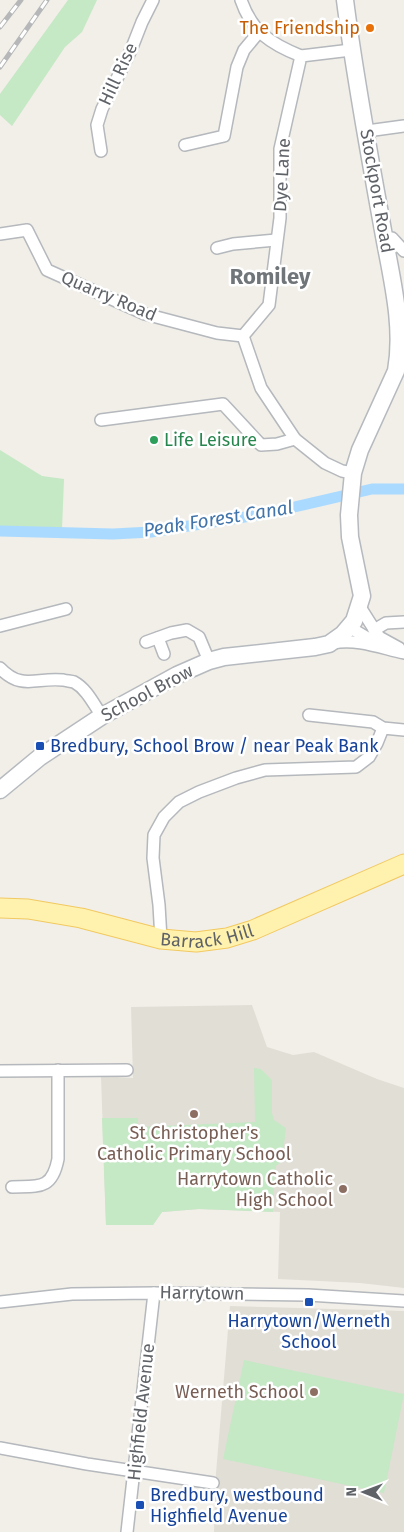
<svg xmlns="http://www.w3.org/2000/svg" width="404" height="1532" viewBox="0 0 404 1532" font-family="'Fira Sans',sans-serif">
  <rect width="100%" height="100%" fill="#f1efe8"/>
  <g fill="#e1ded6">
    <polygon points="252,1005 267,1047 293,1055 314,1052 377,1079 404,1088 404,1288 360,1283 278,1279 280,1212 199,1209 162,1212 153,1225 106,1225 101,1076 133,1078 131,1007"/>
    <polygon points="230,1306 404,1311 404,1532 214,1532 216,1473"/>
  </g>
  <g fill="#c5e8c5">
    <polygon points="68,0 97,0 82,32 65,47 12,126 0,115 0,94"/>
    <polygon points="0,450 42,476 64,479 62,529 0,526"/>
    <polygon points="254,1068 261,1069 272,1080 272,1113 274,1120 286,1128 282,1161 276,1166 274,1182 273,1212 199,1209 162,1212 153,1225 106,1225 102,1118 138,1118 138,1127 255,1122"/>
    <polygon points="244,1360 404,1394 384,1493 223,1459"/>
  </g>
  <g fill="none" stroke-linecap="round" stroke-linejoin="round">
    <polyline stroke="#aadaff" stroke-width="11" points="0,531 113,534 151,532 264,514 372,489 404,489"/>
    <defs>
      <g id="minor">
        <path d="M241,0C252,32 271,44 301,56"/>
        <polyline points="367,131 404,126"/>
        <polyline points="185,145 224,136 237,67 244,50 259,32"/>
        <polyline points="101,151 97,125 102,109 131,50 142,22 153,0"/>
        <polyline points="0,234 27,230 47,270 145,314 217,333 243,336"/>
        <polyline points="384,238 392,238 404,251"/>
        <polyline points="217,248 233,244 276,240"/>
        <polyline points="243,336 269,305 280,218 280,149 301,56 351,50"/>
        <polyline points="243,336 261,388 295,439 325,463 342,471 353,473"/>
        <polyline points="101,420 223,404 261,445 277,444 295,439"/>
        <polyline points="360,607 379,637 399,648"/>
        <polyline points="0,626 66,609"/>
        <polyline points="349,627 376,643"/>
        <polyline points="374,630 386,623 404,622"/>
        <polyline points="158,638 164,654"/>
        <polyline points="146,642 171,633 187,630 199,637 209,661"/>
        <path d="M333,643C357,638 381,648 404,653"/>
        <path d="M0,668C22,691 36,677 63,680C67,681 71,681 74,682C87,689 94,705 102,716"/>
        <polyline points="309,715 373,722 383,728 404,730"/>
        <polyline points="161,939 159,905 153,858 154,835 164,817 179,802 199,792 236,778 265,770 356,767 369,757 377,743 383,728"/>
        <polyline points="0,1071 127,1070"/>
        <path d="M12,1187C39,1186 52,1190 58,1159V1070"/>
        <polyline points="0,1302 72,1294 154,1293 308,1295 404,1301"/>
        <polyline points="0,1448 87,1464 213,1483"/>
        <polyline points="127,1532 154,1293"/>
      </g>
      <path id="secondary" d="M0,790L40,757L102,716L177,675L209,661L224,657L315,647L329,644L343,634L354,621L362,596L350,537L349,515L353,473L360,450L396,371C404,327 392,280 384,236C370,158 355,79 345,0"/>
      <g id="primary">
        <path id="s1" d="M0,908L28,909L81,918L161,939L196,942L227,938L253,930L404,864"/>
      </g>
    </defs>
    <use href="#minor" stroke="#b5b8bc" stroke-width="14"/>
    <use href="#secondary" stroke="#b6babf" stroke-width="19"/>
    <use href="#primary" stroke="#f2c960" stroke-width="21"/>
    <use href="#minor" stroke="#fff" stroke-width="11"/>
    <use href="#secondary" stroke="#fff" stroke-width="16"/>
    <use href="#primary" stroke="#fff2af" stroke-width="19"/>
    <defs>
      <g id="rail">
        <polyline points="0,27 21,0"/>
        <polyline points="0,67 47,0"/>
      </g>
    </defs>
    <use href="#rail" stroke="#b6b7b8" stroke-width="5"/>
    <use href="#rail" stroke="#fff" stroke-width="3" stroke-dasharray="9" stroke-linecap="butt"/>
  </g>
  <circle fill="#e8710a" stroke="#fff" stroke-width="2" cx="370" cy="28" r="5"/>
  <circle fill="#2e9e5b" stroke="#fff" stroke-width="2" cx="154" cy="440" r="5"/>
  <g fill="#1a4fb4" stroke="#fff" stroke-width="2">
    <rect x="35" y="741" width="10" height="10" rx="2.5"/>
    <rect x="304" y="1297" width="10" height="10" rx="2.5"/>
    <rect x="135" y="1500" width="10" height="10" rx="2.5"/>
  </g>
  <g fill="#8d6e63" stroke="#fff" stroke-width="2">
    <circle cx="194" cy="1114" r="5"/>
    <circle cx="343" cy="1189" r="5"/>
    <circle cx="314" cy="1392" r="5"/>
  </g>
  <g text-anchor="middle" stroke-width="5" stroke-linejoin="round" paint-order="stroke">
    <g font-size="18" fill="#c56008" stroke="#fff" text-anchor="end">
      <text x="360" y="34">The Friendship</text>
    </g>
    <g font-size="18" fill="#5f6368" stroke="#fff">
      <text transform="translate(118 74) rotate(-65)" y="6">Hill Rise</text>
      <text transform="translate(282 175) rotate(-87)" y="6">Dye Lane</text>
      <text transform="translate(377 191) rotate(80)" y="6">Stockport Road</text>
      <text transform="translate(109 296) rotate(23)" y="6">Quarry Road</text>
      <text transform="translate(147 693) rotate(-28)" y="6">School Brow</text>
      <text dy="6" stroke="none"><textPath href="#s1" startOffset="211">Barrack Hill</textPath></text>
      <text transform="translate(202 1293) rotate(1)" y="6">Harrytown</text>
      <text transform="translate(141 1412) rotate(-84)" y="6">Highfield Avenue</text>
    </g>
    <g font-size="18" fill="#27864d" stroke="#fff" text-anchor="start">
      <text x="164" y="446">Life Leisure</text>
    </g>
    <g font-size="18" fill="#164399" stroke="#fff" text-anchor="start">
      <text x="50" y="752">Bredbury, School Brow / near Peak Bank</text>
      <text x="309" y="1327" text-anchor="middle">Harrytown/Werneth<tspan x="309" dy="21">School</tspan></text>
      <text x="150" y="1501">Bredbury, westbound<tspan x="150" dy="21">Highfield Avenue</tspan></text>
    </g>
    <g font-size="18" fill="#785e54" stroke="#fff" text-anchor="end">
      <text x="194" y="1139" text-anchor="middle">St Christopher's<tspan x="194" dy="21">Catholic Primary School</tspan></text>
      <text x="333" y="1185">Harrytown Catholic<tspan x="333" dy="21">High School</tspan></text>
      <text x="304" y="1398">Werneth School</text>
    </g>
    <g font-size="19" font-style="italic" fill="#4174aa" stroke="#fff">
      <text transform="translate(218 518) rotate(-9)" y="7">Peak Forest Canal</text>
    </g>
    <g font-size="22" font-weight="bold" fill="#70757a" stroke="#fff">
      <text x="270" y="284">Romiley</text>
    </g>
  </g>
  <g transform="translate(364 1492) rotate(271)" stroke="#ffffff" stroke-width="4" paint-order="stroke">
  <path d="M0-4L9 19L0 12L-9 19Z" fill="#5f6368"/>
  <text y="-8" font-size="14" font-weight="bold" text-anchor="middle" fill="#5f6368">N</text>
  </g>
</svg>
